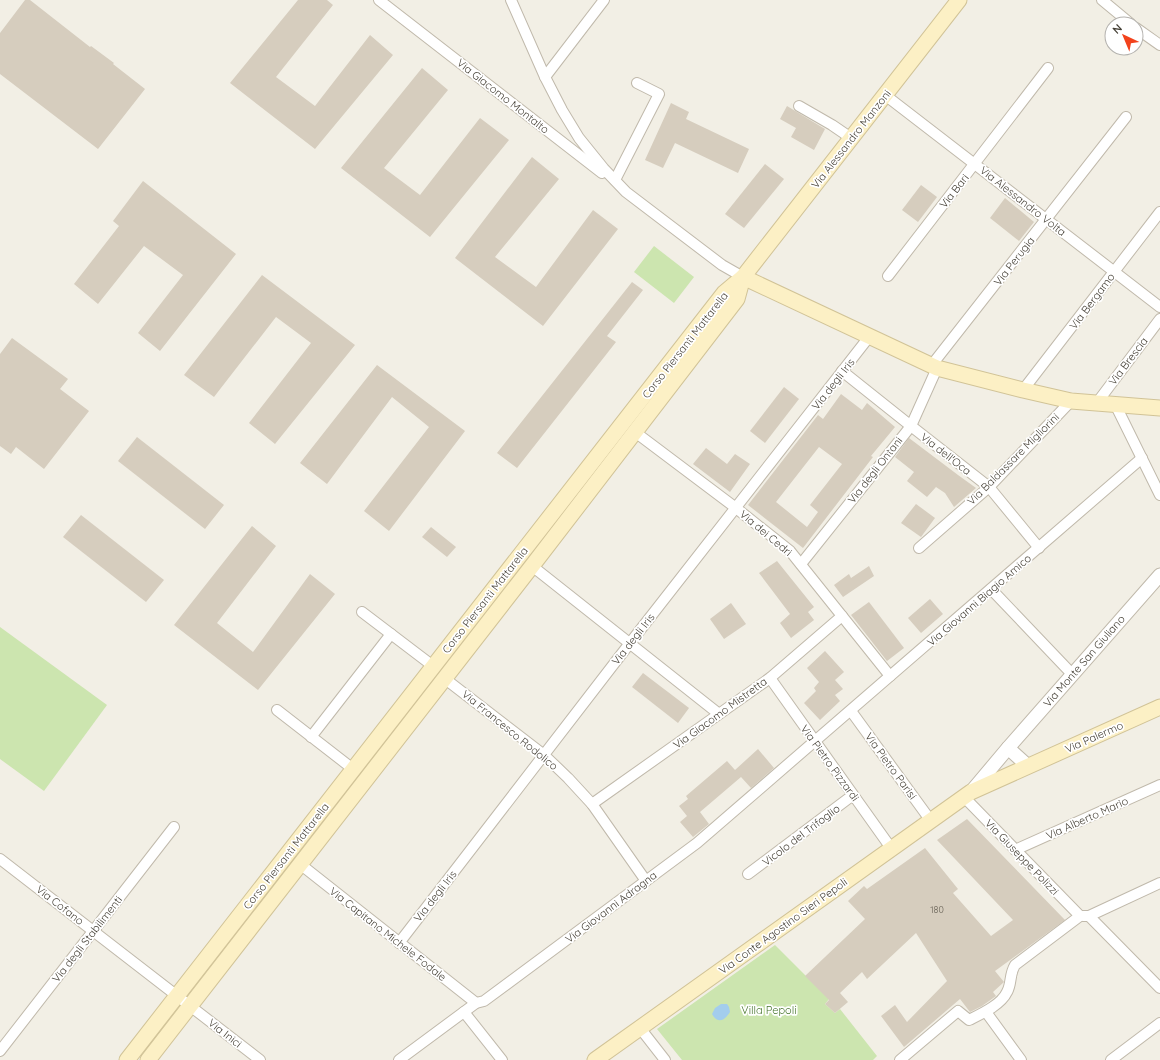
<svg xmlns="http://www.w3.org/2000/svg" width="1160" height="1060" font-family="Quicksand,sans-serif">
<rect width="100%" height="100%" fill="#f2efe5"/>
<!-- green -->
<g fill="#cce5af">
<polygon points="654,246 694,277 674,303 634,272"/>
<polygon points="0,627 107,705 44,791 0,759"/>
<polygon points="775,945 829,999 825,1004 835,1013 840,1009 877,1056 873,1060 682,1060 657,1029"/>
</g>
<!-- water -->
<path fill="#a3cded" d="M721,1004h6l2,3 1,5c-5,8 -12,13 -18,2l3,-6z"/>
<!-- building -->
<g fill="#d6cdbe" fill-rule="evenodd">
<polygon points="25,0 30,0 90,47 91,46 114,63 113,64 145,89 98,149 0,74 0,33"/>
<polygon points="298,0 327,0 333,5 276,77 315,106 370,35 393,55 315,149 230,83"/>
<polygon points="422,68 448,90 384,168 420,195 480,118 509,140 430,237 341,168"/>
<polygon points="671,103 689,112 686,119 749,149 738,173 675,143 663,168 645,160"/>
<polygon points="787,106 825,129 814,150 791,137 796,128 780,119"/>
<polygon points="532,157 559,179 495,257 536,287 593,210 618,229 543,326 455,258"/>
<polygon points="765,164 784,179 744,228 725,214"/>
<polygon points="143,181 236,254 160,351 138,333 183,275 144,246 98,304 74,284 119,226 113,221"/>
<polygon points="921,185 937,197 918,222 902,210"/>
<polygon points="1005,198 1034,222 1019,241 990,218"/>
<polygon points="262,275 355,345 275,444 249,423 311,343 276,317 214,397 184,375"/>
<polygon points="632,282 643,290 607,336 616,342 517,468 497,453"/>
<polygon points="12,338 68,379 60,389 89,411 44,469 16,447 11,454 0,446 0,354"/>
<polygon points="377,365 465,431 389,531 364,511 429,427 392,397 327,484 300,463"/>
<polygon points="784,387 799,399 765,443 750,431"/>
<path d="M841,394l21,16 5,-7 28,24 -24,29 2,1 -70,91 -55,-43 70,-90 5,4zM819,447l23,17 -32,41 8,7 -11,15 -31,-25z"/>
<polygon points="137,437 224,505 205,529 118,461"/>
<polygon points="909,438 958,475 976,488 954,507 945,493 936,487 927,497 907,481 914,472 895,457"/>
<polygon points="706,448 727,464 735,454 750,464 730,492 693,464"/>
<polygon points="916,504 935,518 921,537 901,523"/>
<polygon points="81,515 164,580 146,602 63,537"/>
<polygon points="252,526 276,546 217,623 253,652 310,574 335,594 258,690 174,625"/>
<polygon points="431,527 456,547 447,557 422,537"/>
<polygon points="777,561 814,607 808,612 814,620 791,638 780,623 790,614 759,573"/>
<polygon points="869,566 874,576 843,597 834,585 849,574 851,578"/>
<polygon points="930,599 943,614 921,633 908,618"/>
<polygon points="869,602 904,648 887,661 851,615"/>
<polygon points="731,603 746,624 724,639 710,619"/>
<polygon points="825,651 844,672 835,680 843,689 835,695 840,701 820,720 804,703 816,691 814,688 819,682 807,668"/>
<polygon points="643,673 689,708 678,723 632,687"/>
<polygon points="758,749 774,768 751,788 741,777 700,812 709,824 693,837 680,822 687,816 679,806 688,799 686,796 727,761 735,770"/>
<polygon points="967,819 1065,920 995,971 1004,982 993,992 996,996 982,1006 970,1012 960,999 904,1047 881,1016 895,1005 907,1022 947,981 916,933 867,979 862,972 840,993 848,1002 835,1013 825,1004 829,1000 805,976 865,919 848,901 864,886 867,889 925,848 958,889 953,893 991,936 1013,920 937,840"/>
</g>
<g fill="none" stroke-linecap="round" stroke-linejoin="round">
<!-- minor casing -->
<g stroke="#c0b9ab" stroke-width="12">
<g id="minor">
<polyline points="379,0 602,173"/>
<polyline points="511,0 545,77 562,110 579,138 604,169 626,192 722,265 743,277"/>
<polyline points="1102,0 1131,24"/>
<polyline points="1136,28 1160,45"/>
<polyline points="545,77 604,0"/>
<polyline points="885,95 1160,307"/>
<polyline points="799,106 832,125 851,138"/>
<polyline points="615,180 659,94 637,83"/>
<polyline points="888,276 1048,68"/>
<polyline points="931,366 1126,117"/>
<polyline points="842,371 911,426 989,487 1039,548"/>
<polyline points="1023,390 1160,212"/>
<polyline points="1096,404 1160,319"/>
<polyline points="1116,406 1160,495"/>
<polyline points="635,432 736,508 790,551 890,676"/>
<polyline points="919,548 989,487 1071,401"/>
<polyline points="801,564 911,426 937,368"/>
<polyline points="532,566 719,714"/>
<polyline points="991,589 1072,674"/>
<polyline points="362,612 433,666"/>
<polyline points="444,678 544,755 568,778 592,804 646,881"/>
<polyline points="770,678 891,848"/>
<polyline points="277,710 353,769"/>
<polyline points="851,711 931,821"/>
<polyline points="311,737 391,634"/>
<polyline points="964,797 1080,916"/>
<polyline points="592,804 770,678 842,616"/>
<polyline points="1015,850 1160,785"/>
<polyline points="0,859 260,1060"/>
<polyline points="300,864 476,1003"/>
<polyline points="748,874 853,795"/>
<polyline points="1083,916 1089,916 1160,883"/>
<polyline points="1089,916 1160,988"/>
<polyline points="399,943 630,643 869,337"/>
<polyline points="464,1012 502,1060"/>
<polyline points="986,1012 1021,1060"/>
<polyline points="640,1028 665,1060"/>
<polyline points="0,1051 174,827"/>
<polyline points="399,1060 476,1003 484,1001 697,843 1142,458"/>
<path d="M900,1060l58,-49 11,9c12,-6 32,-15 38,-28 5,-9 2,-17 8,-27l65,-49"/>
<polyline points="1111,1060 1160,1023"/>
</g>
</g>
<!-- tertiary casing -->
<g stroke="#c0b9ab" stroke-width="15">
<g id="tertiary">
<polyline points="1008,748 1028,766"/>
<polyline points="971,792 1008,748 1160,575"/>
</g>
</g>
<!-- secondary casing -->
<g stroke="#d1c397" stroke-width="17">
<g id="secondary">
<polyline points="743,277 937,368 1023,390 1071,401 1160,408"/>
<polyline points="127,1060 724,293 743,277 959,0"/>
<polyline points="148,1060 532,566 737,299 743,277"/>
<polyline points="595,1060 971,792 1160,707"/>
</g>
</g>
<!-- minor -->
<use href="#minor" stroke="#fff" stroke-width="10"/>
<!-- tertiary -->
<use href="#tertiary" stroke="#fff" stroke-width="13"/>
<!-- secondary -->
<use href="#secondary" stroke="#fcf0c5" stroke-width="15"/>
</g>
<g text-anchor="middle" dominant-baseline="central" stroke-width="3.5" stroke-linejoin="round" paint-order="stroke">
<!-- number labels -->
<g font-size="9" fill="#686257">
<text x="937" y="909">180</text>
</g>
<!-- street labels -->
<g font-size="11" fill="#443f35" stroke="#fff">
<text transform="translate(503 96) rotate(38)">Via Giacomo Montalto</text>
<text transform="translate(851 139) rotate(-52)">Via Alessandro Manzoni</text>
<text transform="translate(954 191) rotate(-52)">Via Bari</text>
<text transform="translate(1023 201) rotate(38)">Via Alessandro Volta</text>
<text transform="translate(1014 261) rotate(-52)">Via Perugia</text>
<text transform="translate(1092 301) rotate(-53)">Via Bergamo</text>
<text transform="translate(685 345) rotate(-52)">Corso Piersanti Mattarella</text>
<text transform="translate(1128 361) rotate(-53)">Via Brescia</text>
<text transform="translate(833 384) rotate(-52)">Via degli Iris</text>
<text transform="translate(946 454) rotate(38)">Via dell'Oca</text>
<text transform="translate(1013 459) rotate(-45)">Via Baldassare Migliorini</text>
<text transform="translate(875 470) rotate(-52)">Via degli Ontani</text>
<text transform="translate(766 533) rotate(40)">Via dei Cedri</text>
<text transform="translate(485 600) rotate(-52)">Corso Piersanti Mattarella</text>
<text transform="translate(979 600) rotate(-41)">Via Giovanni Biagio Amico</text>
<text transform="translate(633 639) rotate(-52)">Via degli Iris</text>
<text transform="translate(1084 661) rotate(-49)">Via Monte San Giuliano</text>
<text transform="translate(720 713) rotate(-36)">Via Giacomo Mistretta</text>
<text transform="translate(510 730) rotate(39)">Via Francesco Rodolico</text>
<text transform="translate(1094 737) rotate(-24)">Via Palermo</text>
<text transform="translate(830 763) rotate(54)">Via Pietro Pizzardi</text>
<text transform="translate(891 766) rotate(54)">Via Pietro Parisi</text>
<text transform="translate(1087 818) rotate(-24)">Via Alberto Mario</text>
<text transform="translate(801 835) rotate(-37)">Vicolo del Trifoglio</text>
<text transform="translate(286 856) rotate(-52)">Corso Piersanti Mattarella</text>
<text transform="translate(1022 857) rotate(46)">Via Giuseppe Polizzi</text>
<text transform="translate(435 896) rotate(-52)">Via degli Iris</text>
<text transform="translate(60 905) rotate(38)">Via Cofano</text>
<text transform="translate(611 907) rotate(-37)">Via Giovanni Adragna</text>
<text transform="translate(783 926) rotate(-36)">Via Conte Agostino Sieri Pepoli</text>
<text transform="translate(388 934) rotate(38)">Via Capitano Michele Fodale</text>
<text transform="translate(87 939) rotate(-52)">Via degli Stabilimenti</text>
<text transform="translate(225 1033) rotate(38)">Via Inici</text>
</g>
<!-- park labels -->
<g font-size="11" fill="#45742b" stroke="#fff">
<text x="769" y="1010">Villa Pepoli</text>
</g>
</g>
<!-- north arrow -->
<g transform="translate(1124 36) rotate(316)"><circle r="19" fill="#ffffff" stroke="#b4b2ae"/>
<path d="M0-3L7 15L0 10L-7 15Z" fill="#f2421c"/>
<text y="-6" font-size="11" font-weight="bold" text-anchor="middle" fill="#443f35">N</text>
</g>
</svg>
